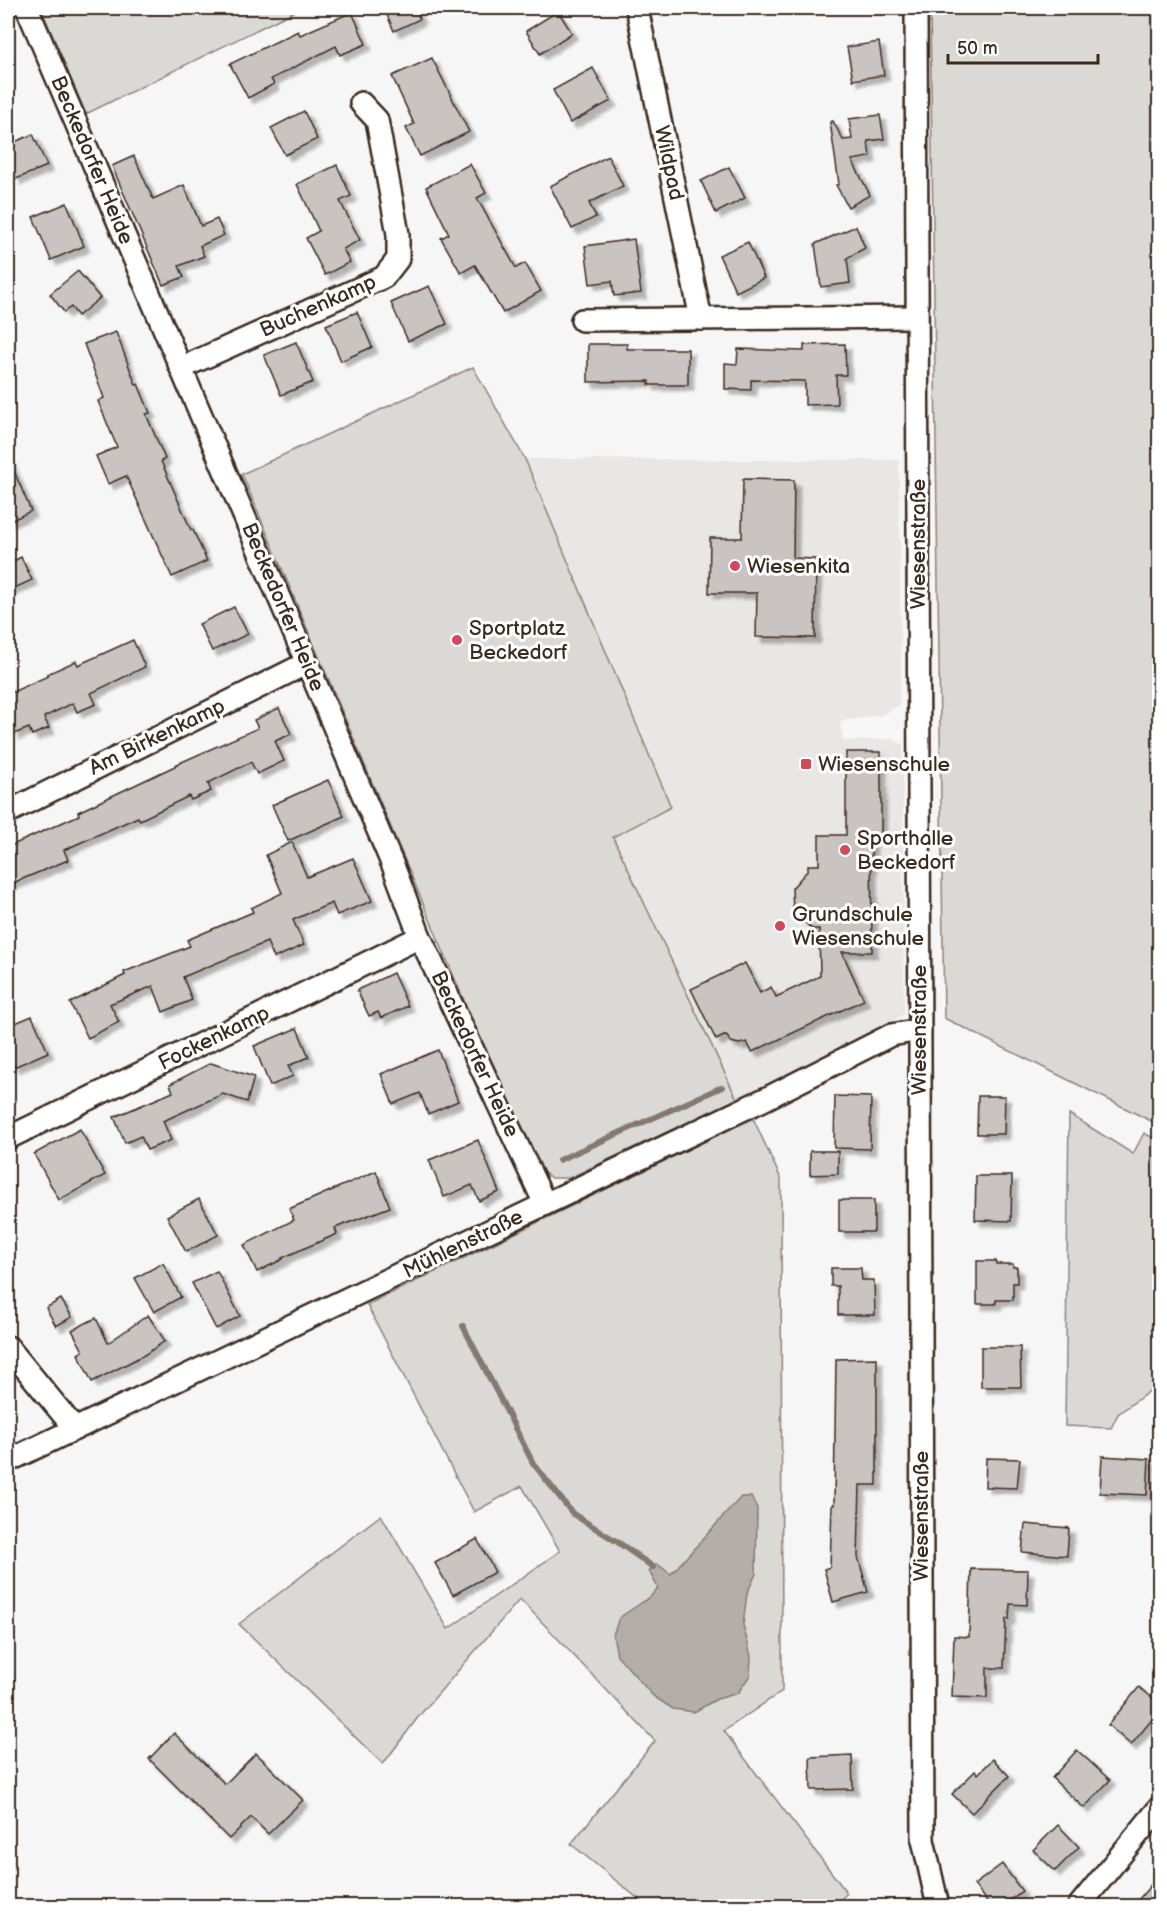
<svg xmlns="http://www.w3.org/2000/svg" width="1167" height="1914" font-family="'Balsamiq Sans',sans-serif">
<defs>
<filter id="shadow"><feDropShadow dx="5.5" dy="5.5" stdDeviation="1.5" flood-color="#0004"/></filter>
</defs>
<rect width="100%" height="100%" fill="#f7f6f6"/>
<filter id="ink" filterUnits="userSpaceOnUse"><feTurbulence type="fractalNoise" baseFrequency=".0167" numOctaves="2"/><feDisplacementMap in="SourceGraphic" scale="12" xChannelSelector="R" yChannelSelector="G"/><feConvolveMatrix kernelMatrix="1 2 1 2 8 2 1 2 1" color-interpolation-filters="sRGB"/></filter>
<g filter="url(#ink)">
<!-- built -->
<polygon fill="#e9e7e6" points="525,459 899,460 901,673 899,705 882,715 840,721 843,741 892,739 903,744 904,1015 737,1099 613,837 671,807"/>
<!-- green -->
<g fill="#dbd9d6" stroke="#8b827a" stroke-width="1.5">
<polygon points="41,8 301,8 86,114"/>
<polygon points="930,8 1159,8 1159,1125 944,1018"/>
<polygon points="473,367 525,459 671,807 613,837 737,1099 569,1178 551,1178 533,1164 242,474"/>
<polygon points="1069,1114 1133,1154 1144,1133 1159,1141 1159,1384 1118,1414 1111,1428 1065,1426"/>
<polygon points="753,1118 781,1179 782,1691 724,1731 847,1893 834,1906 647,1906 571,1844 655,1741 520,1599 419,1716 383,1764 239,1624 381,1515 448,1629 560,1551 522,1486 474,1512 367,1305"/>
</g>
<!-- water -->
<polygon fill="#b4aeaa" stroke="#847972" stroke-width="1.5" points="741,1497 751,1497 757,1508 756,1574 747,1593 743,1625 751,1656 750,1675 738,1693 717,1699 694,1712 673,1709 653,1696 617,1655 613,1635 619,1618 650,1597 658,1588 649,1571 657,1564 671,1574"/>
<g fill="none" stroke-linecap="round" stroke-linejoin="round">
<!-- stream -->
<g stroke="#847972" stroke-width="6">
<polyline points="559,1160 722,1087"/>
<polyline points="463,1326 533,1463 573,1514 619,1543 653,1567"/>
</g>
</g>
<!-- building -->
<g fill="#c9c3c1" stroke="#3b2a1e" stroke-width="1.5" filter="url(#shadow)">
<polygon points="384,8 415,8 420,19 394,31"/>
<polygon points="558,11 572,33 540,54 526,31"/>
<polygon points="352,12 366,44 340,55 336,46 271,79 274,84 248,98 230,64 298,31 300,35"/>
<polygon points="879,42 884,75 853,80 847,47"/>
<polygon points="432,58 469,132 420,156 406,128 414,124 392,76"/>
<polygon points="593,68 611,101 570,123 553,90"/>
<polygon points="304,111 317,139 285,155 271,128"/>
<polygon points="880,115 884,139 868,141 870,157 852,160 870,195 848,207 836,185 839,184 830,122 833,121 843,140 852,139 849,119"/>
<polygon points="33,134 47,166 16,179 8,160 8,145"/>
<polygon points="134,156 153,199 184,185 201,226 217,219 224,235 200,246 204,256 179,266 184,277 163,285 112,166"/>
<polygon points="608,156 623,186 589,203 596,217 572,229 550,186"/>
<polygon points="470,164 486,193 477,198 516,268 525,263 541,291 503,313 475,265 461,273 441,238 449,234 426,187"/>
<polygon points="337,165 351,196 340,201 360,240 343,249 350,262 325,275 306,238 319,231 297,184"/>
<polygon points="729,167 745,198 716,213 701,181"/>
<polygon points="67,203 84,246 51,260 33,217"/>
<polygon points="856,226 865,248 847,258 850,283 821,287 815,244"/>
<polygon points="634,239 641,293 614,296 612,281 590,284 585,246"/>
<polygon points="748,242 764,278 736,292 719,255"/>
<polygon points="78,271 100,298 78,316 71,307 64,312 50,294"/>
<polygon points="429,286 447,324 408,341 391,303"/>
<polygon points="357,312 372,347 341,361 326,325"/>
<polygon points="116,332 136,385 138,384 150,413 146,414 165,459 161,461 191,530 193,530 207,561 172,577 126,476 108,484 96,456 117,447 98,401 104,398 84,344"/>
<polygon points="296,342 313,382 281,395 264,355"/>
<polygon points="588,344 627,344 627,349 688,349 688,385 649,385 649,381 588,382"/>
<polygon points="845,344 846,375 836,375 837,404 805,405 805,381 751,380 751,390 725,389 725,363 737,364 738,349 804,351 804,345"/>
<polygon points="8,457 31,511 8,522"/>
<polygon points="743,479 794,480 793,558 816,559 815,638 756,637 757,593 709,593 710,538 742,538"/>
<polygon points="21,557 32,580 8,591 8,564"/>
<polygon points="234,607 248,634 212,651 199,624"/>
<polygon points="133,640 145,667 91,693 96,704 77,712 73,703 44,717 49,728 32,735 29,728 14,734 8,719 8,694 48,676 47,674 76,661 78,665"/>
<polygon points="279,708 291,734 275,741 284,761 257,774 251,762 208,783 211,791 191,800 189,796 140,820 138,817 64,850 68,860 8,885 8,847 79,815 78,812 175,766 175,765 258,728 254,720"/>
<polygon points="846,752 881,752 881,835 871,835 872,952 842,952 864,1000 752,1052 747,1042 739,1044 731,1042 726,1035 716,1040 691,989 745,963 760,993 771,987 776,997 820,976 819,929 812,929 793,911 792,888 808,870 808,865 819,865 819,835 846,835"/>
<polygon points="328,780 344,816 288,841 272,805"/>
<polygon points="292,842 307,877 353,858 372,901 337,915 332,903 293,920 304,945 274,958 267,942 183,977 192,1000 163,1012 153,986 110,1004 119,1022 88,1038 70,1003 125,975 124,972 190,946 187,940 253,912 251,908 282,893 266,855"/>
<polygon points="393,973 408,1006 381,1018 378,1012 369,1016 357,990"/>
<polygon points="32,1016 48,1052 14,1067 8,1053 8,1026"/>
<polygon points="297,1028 309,1057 288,1066 293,1076 270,1086 254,1046"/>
<polygon points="438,1050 458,1101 428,1114 420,1093 393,1104 381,1074"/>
<polygon points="211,1063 254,1077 247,1102 223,1094 163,1121 171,1140 147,1150 141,1136 125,1143 114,1117 173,1092 170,1084"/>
<polygon points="835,1096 871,1097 870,1149 834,1148"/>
<polygon points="978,1096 1005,1096 1004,1134 977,1134"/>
<polygon points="80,1129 105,1175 59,1200 34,1154"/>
<polygon points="478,1140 499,1192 479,1201 472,1185 444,1197 429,1160"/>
<polygon points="810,1151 838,1151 838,1174 810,1175"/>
<polygon points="376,1171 390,1207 335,1228 337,1234 282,1258 283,1259 257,1272 244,1245 294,1220 289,1209"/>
<polygon points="976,1176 1012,1176 1011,1221 975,1220"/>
<polygon points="199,1199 218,1235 186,1252 167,1216"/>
<rect x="839" y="1200" width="35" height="32"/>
<polygon points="977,1261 996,1261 996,1264 1013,1264 1013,1267 1017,1267 1017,1283 1013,1283 1013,1300 996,1300 996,1304 977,1304"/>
<polygon points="163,1263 181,1297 154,1312 135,1278"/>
<polygon points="831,1268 861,1268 862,1280 874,1280 875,1315 838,1315 838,1286 831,1286"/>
<polygon points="217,1271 240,1316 216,1329 192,1283"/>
<polygon points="61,1299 72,1317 56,1326 46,1308"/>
<polygon points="148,1315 165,1341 144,1355 92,1382 78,1354 83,1351 72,1330 96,1318 108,1343"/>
<polygon points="981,1347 1020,1347 1021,1387 981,1387"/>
<polygon points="877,1358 877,1485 860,1485 858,1557 868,1592 833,1602 824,1569 830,1567 832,1505 834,1505 836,1359"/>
<polygon points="1102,1456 1149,1459 1147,1495 1100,1493"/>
<polygon points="986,1458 1020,1459 1017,1488 985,1487"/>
<polygon points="1025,1524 1069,1528 1067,1556 1022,1552"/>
<polygon points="477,1539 495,1572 453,1595 435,1563"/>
<polygon points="971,1569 1028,1570 1027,1605 1010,1604 1009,1619 1006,1619 1004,1668 987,1668 987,1698 952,1697 954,1636 969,1637"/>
<polygon points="1139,1687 1160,1704 1160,1710 1131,1745 1108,1725"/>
<polygon points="174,1733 225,1784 256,1753 303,1800 268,1834 251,1817 229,1839 149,1759"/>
<polygon points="1077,1750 1110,1780 1084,1808 1052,1778"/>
<polygon points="852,1755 853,1789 811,1790 810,1757"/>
<polygon points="993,1759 1009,1776 972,1813 952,1794 975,1771 978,1774"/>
<polygon points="1058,1825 1079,1847 1055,1871 1033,1850"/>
<polygon points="1002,1864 1022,1891 1002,1906 990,1906 974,1885"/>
<polygon points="1160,1874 1160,1906 1133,1906"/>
</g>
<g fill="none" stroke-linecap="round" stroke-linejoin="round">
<!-- minor casing -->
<g stroke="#3b2a1e" stroke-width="26">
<g id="minor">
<polyline points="27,8 307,663 394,868 420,937 545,1204"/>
<polyline points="637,8 701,319"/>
<polyline points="916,8 923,1840 938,1906"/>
<polyline points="582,320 916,317"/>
<polyline points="181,368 384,277 398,259 398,234 377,120 361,103"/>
<polyline points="8,812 307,663"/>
<polyline points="8,1138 420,937"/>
<polyline points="8,1347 75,1429"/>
<polyline points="8,1461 767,1098 891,1035 920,1030"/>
<polyline points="1079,1906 1160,1807"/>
</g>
</g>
<!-- minor -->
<use href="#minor" stroke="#fff" stroke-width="21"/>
</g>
</g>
<!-- markers -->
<g fill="#d1495b" stroke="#fff" stroke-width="2">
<circle cx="735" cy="566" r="6"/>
<circle cx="457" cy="640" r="6"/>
<rect x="800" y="758" width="12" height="12" rx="3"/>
<circle cx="845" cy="850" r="6"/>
<circle cx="780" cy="926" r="6"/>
</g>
<g text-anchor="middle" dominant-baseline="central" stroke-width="6" stroke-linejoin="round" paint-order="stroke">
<!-- street labels -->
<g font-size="21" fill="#3b2a1e" stroke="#fff">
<text transform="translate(92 160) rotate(67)">Beckedorfer Heide</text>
<text transform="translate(669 163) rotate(78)">Wildpad</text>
<text transform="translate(318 306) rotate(-24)">Buchenkamp</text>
<text transform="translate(918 544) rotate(-90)">Wiesenstraße</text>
<text transform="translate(283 607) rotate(67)">Beckedorfer Heide</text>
<text transform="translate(157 737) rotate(-26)">Am Birkenkamp</text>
<text transform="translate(919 1030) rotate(-90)">Wiesenstraße</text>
<text transform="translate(214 1038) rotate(-26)">Fockenkamp</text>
<text transform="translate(475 1054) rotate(65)">Beckedorfer Heide</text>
<text transform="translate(463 1244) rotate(-26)">Mühlenstraße</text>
<text transform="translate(921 1516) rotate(-90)">Wiesenstraße</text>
</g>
<!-- poi labels -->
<g font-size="21" fill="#3b2a1e" stroke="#fff" text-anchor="start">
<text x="747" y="566">Wiesenkita</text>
<text x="469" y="628">Sportplatz<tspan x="469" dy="24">Beckedorf</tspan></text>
<text x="818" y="764">Wiesenschule</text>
<text x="857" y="838">Sporthalle<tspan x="857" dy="24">Beckedorf</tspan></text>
<text x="792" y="914">Grundschule<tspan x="792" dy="24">Wiesenschule</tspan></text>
</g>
</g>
<!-- margin -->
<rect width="1167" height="1914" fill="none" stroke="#fff" stroke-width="30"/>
<rect x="15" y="15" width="1137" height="1884" fill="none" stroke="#3b2a1e" stroke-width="2" filter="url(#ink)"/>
<!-- scale -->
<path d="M948 54v9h150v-9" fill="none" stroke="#3b2a1e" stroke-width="3"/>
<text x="957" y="54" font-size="18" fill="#3b2a1e" stroke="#ffffff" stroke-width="4.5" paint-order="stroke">50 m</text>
</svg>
